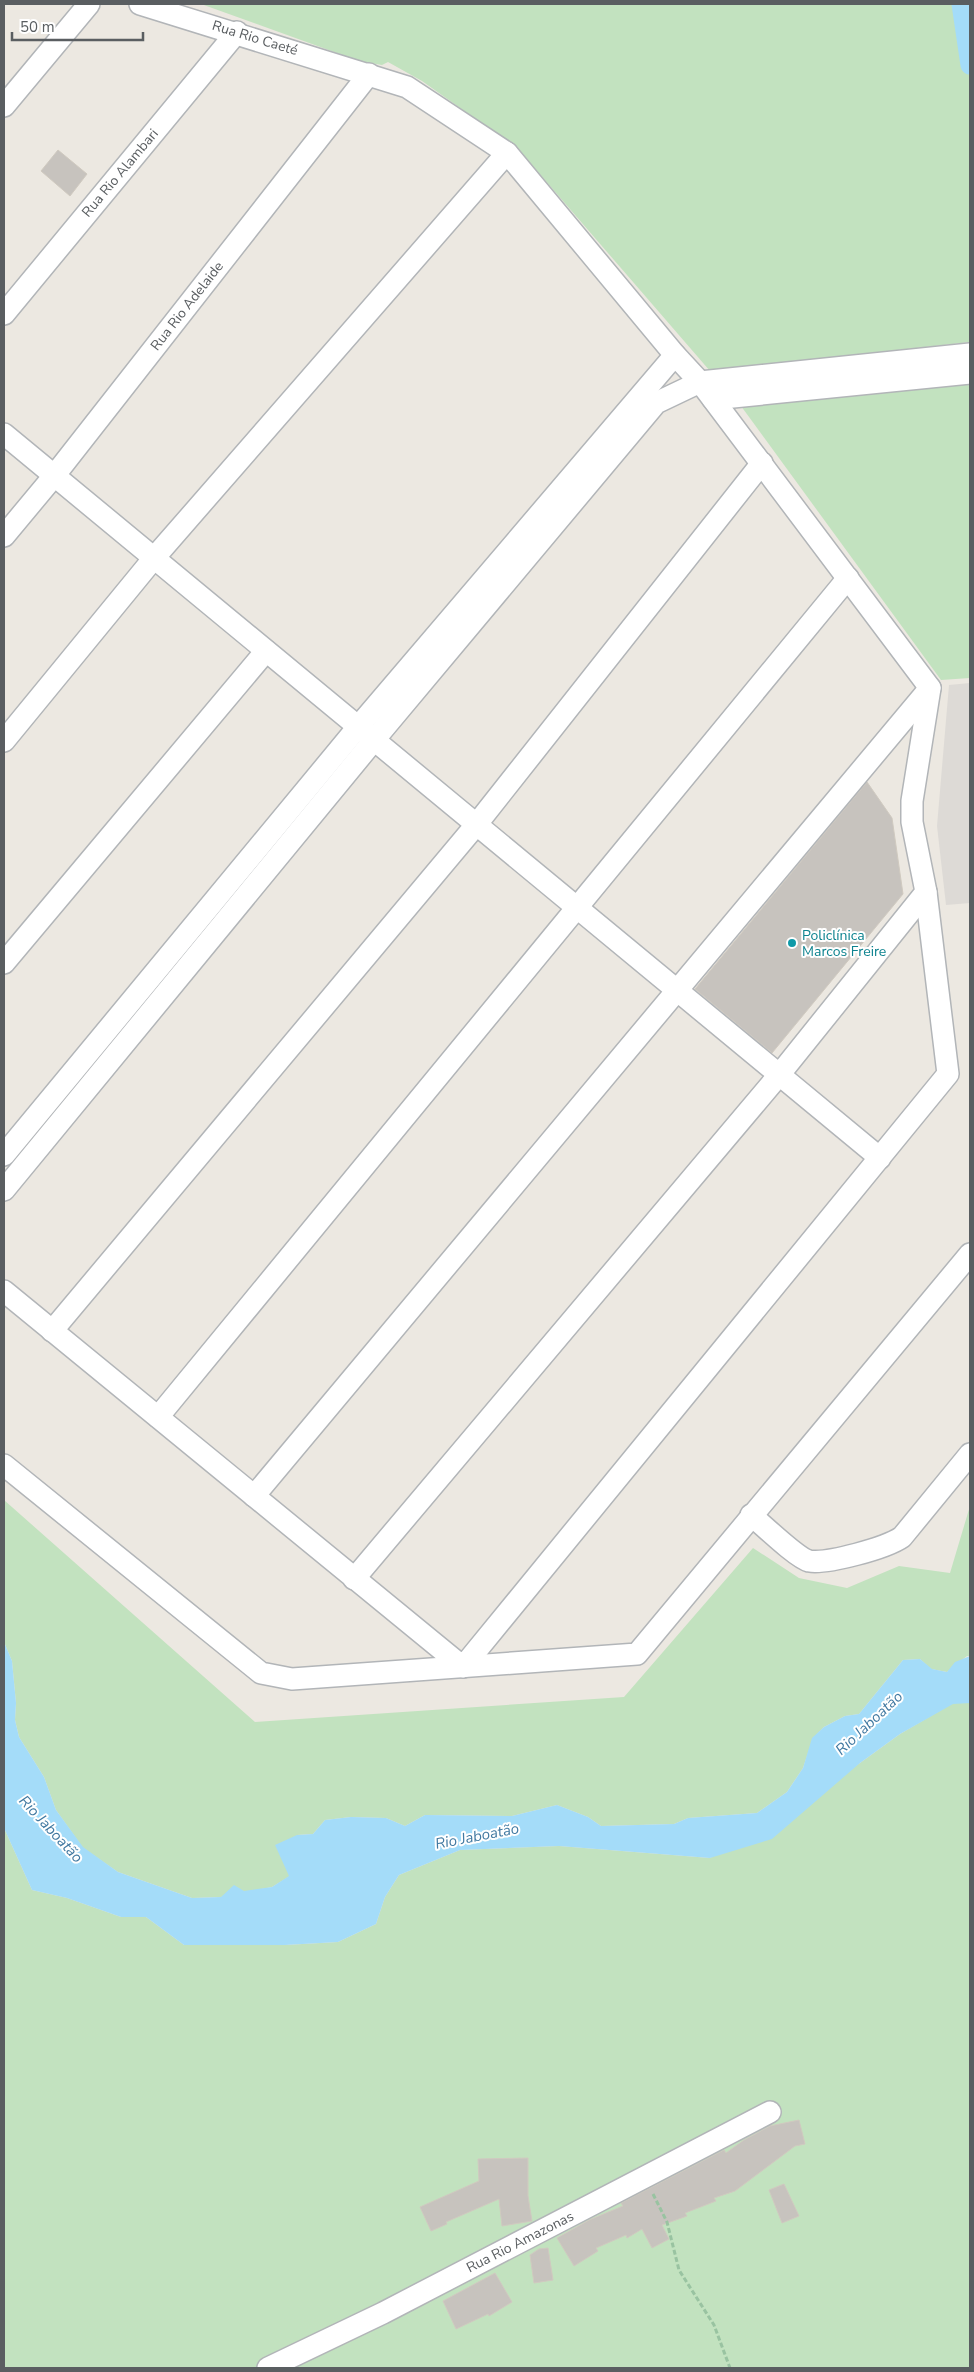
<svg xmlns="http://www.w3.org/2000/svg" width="974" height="2372" font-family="'Nunito Sans',sans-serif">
<rect width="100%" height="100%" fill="#ece8e1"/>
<!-- industrial -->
<polygon fill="#dddad6" points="970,683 970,903 946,905 937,826 949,685"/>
<!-- green -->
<g fill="#c2e2bf">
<polygon points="201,4 970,4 970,342 710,371 518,149 422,81 388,62 382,65 359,61"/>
<polygon points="970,382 970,678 941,680 741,406"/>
<polygon points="4,1500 255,1722 624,1697 753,1548 799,1578 847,1588 899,1566 950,1573 970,1506 970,1656 967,1656 947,1672 931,1669 920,1659 903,1660 859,1714 845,1716 824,1727 813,1738 803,1768 787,1792 757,1813 688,1818 674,1824 601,1826 588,1817 557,1805 512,1816 425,1815 405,1826 386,1818 351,1817 325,1820 313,1834 297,1835 290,1876 272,1887 221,1897 192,1898 118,1872 83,1848 56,1810 44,1777 19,1737 15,1720 16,1703 12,1661 4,1642"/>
<polygon points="953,1703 970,1703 970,2368 4,2368 4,1828 32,1890 67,1898 121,1917 146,1917 184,1945 285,1945 338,1942 376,1924 385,1897 399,1875 460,1850 559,1846 710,1858 860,1763 900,1734"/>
</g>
<!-- water -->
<polygon fill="#a4dcf9" points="4,1642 12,1661 16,1703 15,1720 19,1737 44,1777 56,1810 83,1847 118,1872 192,1898 221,1897 234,1885 244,1891 272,1887 289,1876 275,1845 297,1835 313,1834 325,1820 351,1817 386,1818 405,1826 425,1815 512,1816 557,1805 588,1817 601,1826 674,1824 688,1818 757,1813 787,1792 803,1768 812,1738 824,1727 845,1716 859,1714 903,1660 920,1659 932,1669 947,1672 955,1662 970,1656 970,1703 953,1704 900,1734 860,1763 772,1839 710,1858 559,1846 460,1850 399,1875 385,1897 376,1924 338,1942 285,1945 184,1945 146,1917 121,1917 67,1898 32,1890 4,1828"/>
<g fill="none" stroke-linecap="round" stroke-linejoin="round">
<!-- canal -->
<polyline stroke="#a4dcf9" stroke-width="19" points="961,4 970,65"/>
</g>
<!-- building -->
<g fill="#c7c3be" stroke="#d0cac0">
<polygon points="58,150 87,174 70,196 41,171"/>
<polygon points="867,782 892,818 903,894 772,1053 695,989"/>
<polygon points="799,2120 805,2144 795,2146 735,2191 714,2198 716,2201 685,2213 687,2216 662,2225 669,2239 652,2248 642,2229 627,2238 626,2235 596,2248 598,2251 574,2266 557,2238 589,2220 623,2206 621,2203 724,2150 726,2153 744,2140 770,2126"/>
<polygon points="528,2158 528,2196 532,2221 502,2226 499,2199 446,2222 447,2224 431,2231 420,2207 479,2181 478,2159"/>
<polygon points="784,2184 799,2216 782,2223 769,2190"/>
<polygon points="548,2248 553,2280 534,2283 530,2255 539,2249"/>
<polygon points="495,2273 512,2302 489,2316 488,2314 456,2329 443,2301"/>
</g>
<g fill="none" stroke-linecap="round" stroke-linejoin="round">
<!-- minor casing -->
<g stroke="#b2b5b8" stroke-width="24">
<g id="minor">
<polyline points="140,4 407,87 507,153 675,355 700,382 930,688 912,801 912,822 926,892 779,1075 354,1579"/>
<polyline points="4,106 89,4"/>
<polyline points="4,314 237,32"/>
<polyline points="713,399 970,373"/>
<polyline points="4,434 880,1158"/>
<polyline points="4,536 54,476 369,74"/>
<polyline points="4,741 154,558 507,153"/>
<polyline points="4,963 266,651"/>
<polyline points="4,1155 358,727 675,355"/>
<polyline points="4,1190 374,740 656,403 700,382 970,354"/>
<polyline points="4,1291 463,1667 948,1074 926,892"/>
<polyline points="52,1331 476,825 762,463"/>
<polyline points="158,1417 848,578"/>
<polyline points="4,1465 261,1673 292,1679 637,1654 970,1254"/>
<polyline points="254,1496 930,688"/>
<path d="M751,1515c12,10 46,43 58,46 19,3 77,-13 93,-24l68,-83"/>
<polyline points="268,2368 383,2313 770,2112"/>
</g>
</g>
<!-- path -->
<polyline stroke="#99c3a1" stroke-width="3" stroke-dasharray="5 2.5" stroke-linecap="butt" points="653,2194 667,2222 679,2270 714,2325 730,2368"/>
<!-- minor -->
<use href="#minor" stroke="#fff" stroke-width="21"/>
</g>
<!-- markers -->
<circle fill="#0f9aa8" stroke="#fff" stroke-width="2" cx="792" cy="943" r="5"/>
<g text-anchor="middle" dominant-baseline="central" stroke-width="4" stroke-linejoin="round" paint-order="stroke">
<!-- street labels -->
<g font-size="14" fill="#5a5e61" stroke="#fff">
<text transform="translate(255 38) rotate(17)">Rua Rio Caeté</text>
<text transform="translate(120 173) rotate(-50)">Rua Rio Alambari</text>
<text transform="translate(187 306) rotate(-52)">Rua Rio Adelaide</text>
<text transform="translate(520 2242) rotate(-27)">Rua Rio Amazonas</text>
</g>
<!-- culture labels -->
<g font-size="14" fill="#0d838f" stroke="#fff" text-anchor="start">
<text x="802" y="935">Policlínica<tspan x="802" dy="16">Marcos Freire</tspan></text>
</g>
<!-- water labels -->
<g font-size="15" font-style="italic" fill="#4179a1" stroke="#fff">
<text transform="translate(869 1723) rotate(-43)">Rio Jaboatão</text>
<text transform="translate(51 1829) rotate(47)">Rio Jaboatão</text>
<text transform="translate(477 1836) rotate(-11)">Rio Jaboatão</text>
</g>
</g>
<!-- border -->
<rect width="974" height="2372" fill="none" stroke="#5a5e61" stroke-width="10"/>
<!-- scale -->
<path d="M12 32v8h131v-8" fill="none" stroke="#5a5e61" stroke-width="2.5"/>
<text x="20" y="32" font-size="15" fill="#5a5e61" stroke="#ffffff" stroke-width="4" paint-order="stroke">50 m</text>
</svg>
